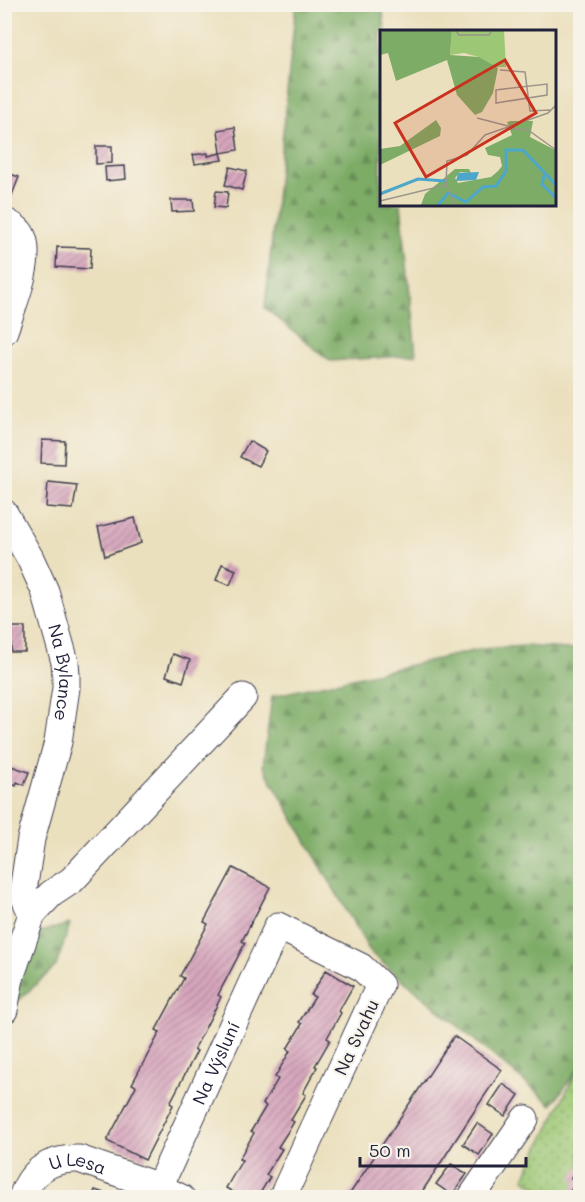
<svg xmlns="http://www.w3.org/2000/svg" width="585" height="1202" font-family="Mali,sans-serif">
<defs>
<pattern id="grass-dots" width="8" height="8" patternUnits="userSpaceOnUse" patternTransform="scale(1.5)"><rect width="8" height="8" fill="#9cc774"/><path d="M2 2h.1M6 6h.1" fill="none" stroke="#7fa160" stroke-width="1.8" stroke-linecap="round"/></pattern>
<pattern id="forest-firs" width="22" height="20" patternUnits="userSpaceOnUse" patternTransform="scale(1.5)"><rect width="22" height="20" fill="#7dac66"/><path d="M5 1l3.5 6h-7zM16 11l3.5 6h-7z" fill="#668c55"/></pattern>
<pattern id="building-hatch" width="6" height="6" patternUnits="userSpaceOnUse" patternTransform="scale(1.5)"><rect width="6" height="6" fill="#d7a6bd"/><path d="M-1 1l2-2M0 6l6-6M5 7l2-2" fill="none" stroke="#ae879b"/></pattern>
</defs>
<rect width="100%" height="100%" fill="#f7f3e8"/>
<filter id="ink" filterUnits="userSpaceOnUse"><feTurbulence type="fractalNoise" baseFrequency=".0167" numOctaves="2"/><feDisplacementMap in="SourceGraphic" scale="12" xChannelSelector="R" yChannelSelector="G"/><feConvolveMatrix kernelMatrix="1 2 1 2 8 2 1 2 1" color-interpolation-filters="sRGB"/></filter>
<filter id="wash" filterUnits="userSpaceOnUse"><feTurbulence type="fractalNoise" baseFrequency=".008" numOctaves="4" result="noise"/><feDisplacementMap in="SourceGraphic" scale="24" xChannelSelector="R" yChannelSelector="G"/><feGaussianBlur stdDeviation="1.35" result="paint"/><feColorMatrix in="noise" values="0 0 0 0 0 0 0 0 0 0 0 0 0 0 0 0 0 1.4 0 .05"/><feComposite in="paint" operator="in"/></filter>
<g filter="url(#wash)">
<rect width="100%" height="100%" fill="#ebe0be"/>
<!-- grass -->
<polygon fill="url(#grass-dots)" stroke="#5f7458" stroke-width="1.5" points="580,1068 580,1197 548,1197 524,1178 577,1070"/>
<!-- forest -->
<g fill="url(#forest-firs)" stroke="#506750" stroke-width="1.5">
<polygon points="296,4 382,5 385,31 381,32 381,204 401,204 416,355 330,361 265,308"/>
<polygon points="525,646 580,650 580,1068 577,1070 552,1105 371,953 263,766 272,696 482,649"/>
<polygon points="70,924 56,966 5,1013 5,941"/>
</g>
<g id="blocks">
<!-- building -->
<g fill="url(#building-hatch)">
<polygon points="235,127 238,150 221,153 218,130"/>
<polygon points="96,146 112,146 112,163 96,164"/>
<polygon points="208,153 208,156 221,153 223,160 195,164 193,155"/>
<polygon points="125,166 126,179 106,181 105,167"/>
<polygon points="230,167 247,171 242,190 225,185"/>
<polygon points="4,172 19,177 9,203 4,202"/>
<polygon points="216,191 228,192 226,208 214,207"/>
<polygon points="171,200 193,200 194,211 172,212"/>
<polygon points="57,247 91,248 90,269 56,267"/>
<polygon points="42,440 65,441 64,464 41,463"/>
<polygon points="249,441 266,451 258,466 240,457"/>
<polygon points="48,482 77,485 73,509 46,507"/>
<polygon points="135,518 141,543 105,556 98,527"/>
<polygon points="222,564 236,570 230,585 216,580"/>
<polygon points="7,627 25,627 25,652 11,652 11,639 7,639"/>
<polygon points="173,654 190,660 183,682 166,676"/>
<polygon points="11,766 29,772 24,785 17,782 16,786 5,781"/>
<polygon points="233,868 270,887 242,941 245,943 218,995 221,997 194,1050 197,1051 170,1103 173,1105 145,1160 107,1141 136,1086 132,1084 160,1032 156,1030 184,978 180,976 208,924 204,922"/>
<polygon points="326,970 353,986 339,1011 341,1013 327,1038 330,1040 315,1066 317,1067 303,1093 306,1095 291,1120 294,1122 278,1147 282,1149 266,1175 270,1177 257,1198 243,1198 226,1188 242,1160 239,1159 254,1133 251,1131 266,1106 263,1104 278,1079 275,1077 290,1051 287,1049 302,1024 299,1022 315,997 311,995"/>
<polygon points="454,1036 502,1070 475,1110 418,1198 347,1198"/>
<polygon points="503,1084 519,1095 505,1116 489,1105"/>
<polygon points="477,1123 493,1134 479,1155 463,1144"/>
<polygon points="451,1164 467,1174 452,1195 436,1184"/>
<polygon points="580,1165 580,1198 575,1198 569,1193 576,1182 571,1178"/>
<polygon points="95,1190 116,1197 115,1198 92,1198"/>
</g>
</g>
</g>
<g filter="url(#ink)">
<use href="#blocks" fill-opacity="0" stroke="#403e4f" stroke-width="1.5"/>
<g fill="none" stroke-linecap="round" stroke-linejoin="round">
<!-- minor casing -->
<g stroke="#403e4f" stroke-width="29">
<g id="minor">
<path d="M4,221c7,4 15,8 18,15 11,23 -10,71 -18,95"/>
<path id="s1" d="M4,513l26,45 15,33 20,71 1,13v13l-8,54 -27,97 -8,52"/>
<polyline points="32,914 51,894 72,880 243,697"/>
<polyline points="4,1010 10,978 32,914 25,898"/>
<path id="s2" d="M22,1198c9,-28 29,-40 57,-39l80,28 22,11"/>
<path id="s3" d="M156,1198l3,-11 119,-261 83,41 19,18 -98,213"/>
<polyline points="471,1198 525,1119"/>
</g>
</g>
<!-- minor -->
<use href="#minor" stroke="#fff" stroke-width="27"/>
</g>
</g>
<g text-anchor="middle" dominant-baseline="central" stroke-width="4.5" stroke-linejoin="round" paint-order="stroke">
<!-- street labels -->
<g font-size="18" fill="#22223b" stroke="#f7f3e8">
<text stroke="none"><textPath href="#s1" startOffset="172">Na Bylance</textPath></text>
<text transform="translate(356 1037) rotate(-65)">Na Svahu</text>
<text stroke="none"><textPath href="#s3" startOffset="148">Na Výsluní</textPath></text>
<text stroke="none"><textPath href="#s2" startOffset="74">U Lesa</textPath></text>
</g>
</g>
<!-- overview -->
<g transform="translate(380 30)">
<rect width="176" height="176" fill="#ebe0be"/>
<path d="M72,0h52l2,37h-13l-14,-10 -15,-4 -14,2z" fill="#9cc774"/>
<path d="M0,0h72l-2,25 29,2 19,11 -5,25 -11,19 -7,3 -18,-20 -10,-35 -51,21 -8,-28 -8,2zM56,90l5,8 -1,8 -60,29v-16l20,-3zM131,91h22l-3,16 25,13v55h-134l4,-11 30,-25h14l2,4 -11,-1 -5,6 3,5 33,-6 7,-6 4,-5 -2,-9 -12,-2 -3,-7 27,-13 -5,-13z" fill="#7dac66"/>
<path d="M99,142l-3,8 -20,1 2,-8z" fill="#4da7cb"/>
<path fill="none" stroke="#4da7cb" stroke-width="3" d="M165,143l-3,11 14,14M0,164l38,-15 27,2M58,175l10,-12 18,9 17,-15 13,-1 10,-15v-21h17l33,35"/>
<path fill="none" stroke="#9b948a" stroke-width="1.5" d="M75,0l4,5h30l2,-3M120,40l25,2 5,39 20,-1M167,54v11l-51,8v-13zM97,88l31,8M126,98l22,2 28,20M66,155l10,20M0,171l66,-16 1,-24 20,-6 18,-20 63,-22 8,-8"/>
<path fill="#c8321e" fill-opacity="0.15" stroke="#c8321e" stroke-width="3" d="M125,30l31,53 -110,64 -31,-54z"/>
<rect width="176" height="176" fill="none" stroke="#22223b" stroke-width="3"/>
</g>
<!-- margin -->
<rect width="585" height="1202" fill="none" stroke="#f7f3e8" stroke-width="24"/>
<!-- scale -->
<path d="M360 1157v9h166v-9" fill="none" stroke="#22223b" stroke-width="3"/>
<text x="369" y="1157" font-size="18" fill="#22223b" stroke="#f7f3e8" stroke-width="4.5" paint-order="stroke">50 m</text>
</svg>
